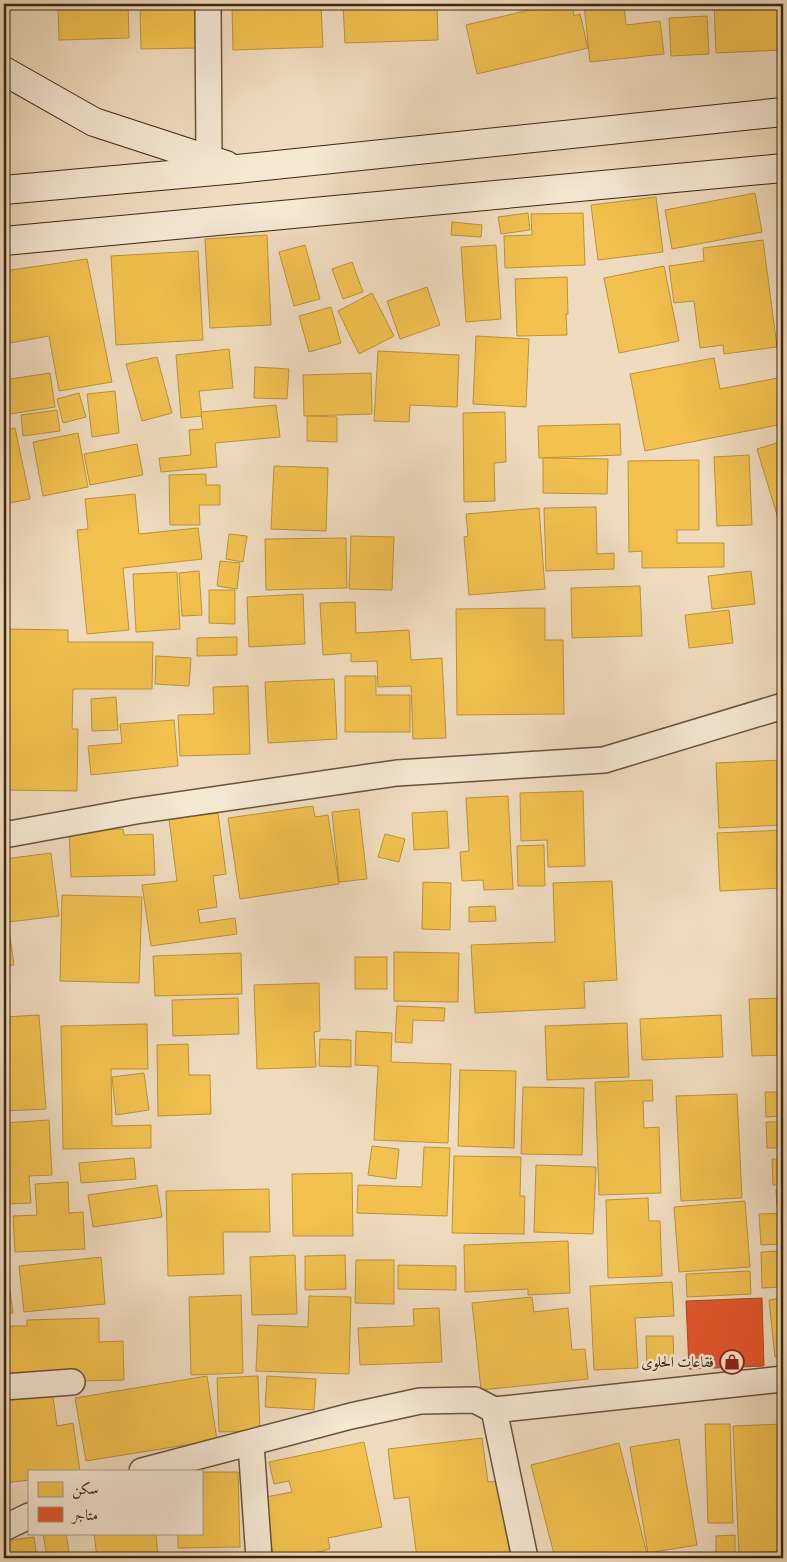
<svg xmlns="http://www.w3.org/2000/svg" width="787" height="1562" font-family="'IM FELL Great Primer',Amiri,serif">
<rect width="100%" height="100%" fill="#efdcbf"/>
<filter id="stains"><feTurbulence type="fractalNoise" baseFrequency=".004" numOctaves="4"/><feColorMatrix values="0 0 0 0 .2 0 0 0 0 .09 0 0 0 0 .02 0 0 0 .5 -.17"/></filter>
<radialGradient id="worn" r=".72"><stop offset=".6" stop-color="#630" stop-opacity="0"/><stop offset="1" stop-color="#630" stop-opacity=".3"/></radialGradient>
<!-- homes -->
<g fill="#f2c14e" stroke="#bb933a">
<polygon points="58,4 128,4 129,38 59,40"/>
<polygon points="140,4 195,4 196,48 141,49"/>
<polygon points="321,4 323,47 233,50 232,6"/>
<polygon points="343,4 437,4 438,40 345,43"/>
<polygon points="555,4 572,4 574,16 580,14 588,48 477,74 466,25"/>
<polygon points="584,4 624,4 626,25 660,21 664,54 590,62"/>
<polygon points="651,4 677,4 677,7 651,9"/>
<polygon points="714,4 783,4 783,50 716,53"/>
<polygon points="707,16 709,54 671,56 669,18"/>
<polygon points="755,193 762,232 672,249 665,210"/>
<polygon points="656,197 663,252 598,260 591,205"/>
<polygon points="528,213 530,230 501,234 498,217"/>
<polygon points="583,213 585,265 505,268 504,236 532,235 531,214"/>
<polygon points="452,222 482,225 481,237 451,235"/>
<polygon points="267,235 271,325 210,328 205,239"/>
<polygon points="763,240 777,347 724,354 723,345 700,348 694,301 674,303 669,266 704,261 703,248"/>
<polygon points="305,245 320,299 294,306 279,252"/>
<polygon points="496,245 501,319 466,322 461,247"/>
<polygon points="198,251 203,340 116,345 111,256"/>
<polygon points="87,259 112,382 59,391 49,336 10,343 4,312 4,271"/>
<polygon points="352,262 363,292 343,299 332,269"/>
<polygon points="664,266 679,341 619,353 604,278"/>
<polygon points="567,277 568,314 566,314 567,335 517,336 515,279"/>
<polygon points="427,287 440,325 400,339 387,301"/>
<polygon points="372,293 394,336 359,354 338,311"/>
<polygon points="331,307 341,343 309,352 299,316"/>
<polygon points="476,336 529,339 526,407 473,404"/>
<polygon points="229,349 233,388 199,391 202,416 181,418 176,355"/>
<polygon points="378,351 459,355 457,407 410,405 409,422 374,421"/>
<polygon points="157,357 172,413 142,421 126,364"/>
<polygon points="714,358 720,389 783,377 783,424 645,451 630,374"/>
<polygon points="255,367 289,369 287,399 254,398"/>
<polygon points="50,373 55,407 4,415 4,380"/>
<polygon points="371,373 372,414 304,416 303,375"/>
<polygon points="115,391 119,433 92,437 87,394"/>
<polygon points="79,393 86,417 63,423 57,399"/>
<polygon points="276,405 280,437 215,443 217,467 161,472 159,458 191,455 189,430 203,429 201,412"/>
<polygon points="57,410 60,431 23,436 21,415"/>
<polygon points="505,412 506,462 494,463 495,501 464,502 463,413"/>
<polygon points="307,416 337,417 337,442 307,441"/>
<polygon points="620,424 621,455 539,458 538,426"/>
<polygon points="15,428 30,499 5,504 4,430"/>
<polygon points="78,433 88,487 43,496 33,442"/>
<polygon points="783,441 783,535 757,449"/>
<polygon points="137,444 143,475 90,485 84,454"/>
<polygon points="749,455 752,525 717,526 714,457"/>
<polygon points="543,458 608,459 607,494 543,493"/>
<polygon points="699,460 699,530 677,530 677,543 724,543 724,567 642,568 642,551 629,552 628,461"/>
<polygon points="274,466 328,468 326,531 271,529"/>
<polygon points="206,474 206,485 220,485 220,505 199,505 200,525 170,525 169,475"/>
<polygon points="135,494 139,534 198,528 202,559 123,568 129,630 87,634 77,530 88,529 85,499"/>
<polygon points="596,507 597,554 614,553 614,569 546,571 544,508"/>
<polygon points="539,508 545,589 469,595 464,537 468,536 466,514"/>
<polygon points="229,534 247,536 243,562 226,559"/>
<polygon points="351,536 394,537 392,590 349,589"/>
<polygon points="346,538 347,588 266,590 265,539"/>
<polygon points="220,561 240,563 237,589 217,586"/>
<polygon points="199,571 202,615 182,616 179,573"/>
<polygon points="751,571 755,604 712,609 708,576"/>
<polygon points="177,572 180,629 136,632 133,574"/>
<polygon points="640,586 642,636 572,638 571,588"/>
<polygon points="209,590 235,590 235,624 209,623"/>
<polygon points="303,594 305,644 249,647 247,597"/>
<polygon points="355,602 356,633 409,630 411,660 442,658 446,738 413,739 411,686 378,687 377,661 351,662 351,653 323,655 320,603"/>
<polygon points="545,608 545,640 563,640 564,714 457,715 456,609"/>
<polygon points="729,610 733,643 689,648 685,615"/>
<polygon points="4,629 68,630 68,642 153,642 152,689 73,689 72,729 78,729 77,791 4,790"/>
<polygon points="237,637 237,655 197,656 197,638"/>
<polygon points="156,656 191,658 189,686 155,684"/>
<polygon points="345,676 376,676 376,695 410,695 410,732 345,732"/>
<polygon points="334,679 337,739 268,743 265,682"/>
<polygon points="248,686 250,754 180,756 178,715 214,714 213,687"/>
<polygon points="116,697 118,730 92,731 91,699"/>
<polygon points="174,720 178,766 91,775 88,746 122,743 120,724"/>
<polygon points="783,760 783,825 719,828 716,763"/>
<polygon points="583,791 585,866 548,867 547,840 521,841 520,793"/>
<polygon points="508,796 513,889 484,890 483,880 462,881 460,852 469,851 466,798"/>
<polygon points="313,806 315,817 328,815 339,884 240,899 228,818"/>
<polygon points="359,809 367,879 339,882 332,812"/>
<polygon points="447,811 449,848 414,850 412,813"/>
<polygon points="218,813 226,874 213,876 217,907 198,910 200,923 235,918 237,934 151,946 142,885 177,881 169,819"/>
<polygon points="123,829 124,835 153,834 155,875 71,877 69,831"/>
<polygon points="783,830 783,888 720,891 717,833"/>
<polygon points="385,834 405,839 399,862 378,857"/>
<polygon points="544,845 545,886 518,886 517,846"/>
<polygon points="51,853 59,916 8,922 14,965 4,966 4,859"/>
<polygon points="612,881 617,980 584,982 585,1008 475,1013 471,945 555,942 553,883"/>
<polygon points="423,882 451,883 450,930 422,929"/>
<polygon points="62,895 142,897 139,983 60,981"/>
<polygon points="495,906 496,921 469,922 469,907"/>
<polygon points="394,952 459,953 458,1002 394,1001"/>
<polygon points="241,953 242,994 155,996 153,956"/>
<rect x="355" y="957" width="32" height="32"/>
<polygon points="4,970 6,970 8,1004 4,1004"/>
<polygon points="319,983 320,1031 314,1032 316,1067 257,1069 254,985"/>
<polygon points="238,998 239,1034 173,1036 172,1000"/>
<polygon points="783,998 783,1055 752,1056 749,999"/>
<polygon points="397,1006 445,1008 444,1021 413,1020 412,1043 395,1042"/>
<polygon points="39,1015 46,1109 4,1111 4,1017"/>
<polygon points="721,1015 723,1057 642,1060 640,1019"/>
<polygon points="627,1023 629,1077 547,1080 545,1026"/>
<polygon points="147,1024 148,1069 111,1069 112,1126 151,1125 151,1148 63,1149 61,1026"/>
<polygon points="356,1031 392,1033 391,1062 451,1064 448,1143 374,1140 378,1066 355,1065"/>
<polygon points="320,1039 351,1040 351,1067 319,1066"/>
<polygon points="188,1044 189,1075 210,1075 211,1114 158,1116 157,1045"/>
<polygon points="460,1070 516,1071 514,1148 458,1146"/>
<polygon points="144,1073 149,1110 116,1115 112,1077"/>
<polygon points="652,1080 653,1101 643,1101 644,1128 659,1127 661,1193 599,1195 595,1082"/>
<polygon points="523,1087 584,1088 582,1155 521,1154"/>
<polygon points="765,1092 783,1092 783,1116 766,1117"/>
<polygon points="737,1094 742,1198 681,1201 676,1096"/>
<polygon points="49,1120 52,1175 29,1176 31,1203 4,1204 4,1123"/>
<polygon points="766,1122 783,1122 783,1148 767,1148"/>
<polygon points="372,1146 399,1149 396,1179 368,1175"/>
<polygon points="424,1147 450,1148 447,1216 357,1213 358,1185 422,1187"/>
<polygon points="454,1156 521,1157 520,1196 525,1196 524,1234 452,1233"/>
<polygon points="134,1158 136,1179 81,1183 79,1163"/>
<polygon points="772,1159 783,1159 783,1185 773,1185"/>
<polygon points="536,1165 596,1167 593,1234 534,1232"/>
<polygon points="352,1173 353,1236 293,1236 292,1174"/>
<polygon points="68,1182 69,1213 83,1212 85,1249 15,1252 13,1216 37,1215 35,1184"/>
<polygon points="157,1185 162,1217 93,1227 88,1195"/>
<polygon points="269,1189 270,1232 223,1232 224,1274 168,1276 166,1191"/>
<polygon points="776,1189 783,1189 783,1207 777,1207"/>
<polygon points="648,1198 649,1221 660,1221 662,1276 608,1278 606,1200"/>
<polygon points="745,1201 750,1267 679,1272 674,1207"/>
<polygon points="783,1213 783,1244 761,1245 759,1214"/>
<polygon points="568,1241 570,1293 528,1295 528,1289 465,1292 464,1245"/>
<polygon points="4,1247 13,1313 4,1314"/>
<polygon points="783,1251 783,1287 762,1288 761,1252"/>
<polygon points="295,1255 297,1314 252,1315 250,1257"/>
<polygon points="345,1255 346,1289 305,1290 305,1256"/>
<polygon points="101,1257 105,1304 24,1312 19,1266"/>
<polygon points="356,1260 394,1260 394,1304 355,1303"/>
<polygon points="398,1265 456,1266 456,1290 398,1289"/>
<polygon points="750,1271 751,1294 687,1297 686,1274"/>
<polygon points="672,1282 674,1316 635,1318 638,1368 594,1370 590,1286"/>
<polygon points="241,1295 243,1373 191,1375 189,1297"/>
<polygon points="309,1296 351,1297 349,1374 256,1371 258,1325 308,1327"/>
<polygon points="532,1297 534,1312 568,1308 572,1350 585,1349 588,1379 481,1390 472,1303"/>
<polygon points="783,1298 783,1356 775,1357 769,1300"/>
<polygon points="439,1308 442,1362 360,1365 358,1328 414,1326 413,1309"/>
<polygon points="99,1318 99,1342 123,1341 124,1380 39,1382 4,1380 4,1326 27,1326 27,1320"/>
<polygon points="646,1336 673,1336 674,1366 647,1367"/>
<polygon points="207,1376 217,1440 86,1461 75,1398"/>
<polygon points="258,1376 260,1431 219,1432 217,1378"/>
<polygon points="267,1376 316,1379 314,1410 265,1407"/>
<polygon points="52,1390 57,1426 73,1423 80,1471 29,1471 29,1480 4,1483 4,1397"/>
<polygon points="705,1424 730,1424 733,1523 708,1523"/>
<polygon points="783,1424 783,1551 739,1553 733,1426"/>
<polygon points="482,1438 488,1482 501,1481 510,1558 417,1558 409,1497 394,1499 388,1449"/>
<polygon points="679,1439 697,1545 648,1553 630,1447"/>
<polygon points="364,1442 382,1527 328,1538 330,1549 294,1558 274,1558 261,1498 292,1492 289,1481 274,1484 269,1462"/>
<polygon points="619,1443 648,1558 555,1558 531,1465"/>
<polygon points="201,1472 238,1472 240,1547 178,1548 178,1533 201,1533"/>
<polygon points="43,1533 66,1533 70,1558 47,1558"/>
<polygon points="94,1533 156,1533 158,1558 97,1558"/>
<polygon points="735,1535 735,1558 667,1558 667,1555 716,1553 716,1536"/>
<polygon points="34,1537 37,1558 4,1558 4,1541"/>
</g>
<!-- shops -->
<polygon fill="#e4572e" stroke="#b24924" points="762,1298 764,1366 689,1369 686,1301"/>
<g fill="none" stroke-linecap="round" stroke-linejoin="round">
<!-- street casing -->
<g stroke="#695438" stroke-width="28">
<g id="street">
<polyline points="208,4 209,160"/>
<polyline points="4,835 136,811 397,773 604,760 783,706"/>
<polyline points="4,1387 72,1382"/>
<polyline points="494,1410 525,1558"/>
<polyline points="251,1444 259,1558"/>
<polyline points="142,1471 351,1416 420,1401 475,1400 494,1410 783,1379"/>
<polyline points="4,1528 29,1516"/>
</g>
</g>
<!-- secondary casing -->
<g stroke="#3c270b" stroke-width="30">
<g id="secondary">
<polyline points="4,71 94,122 226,165"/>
<polyline points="4,190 237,169 783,112"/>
<polyline points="4,241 783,168"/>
</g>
</g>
<!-- street -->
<use href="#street" stroke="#f5e8d5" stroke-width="25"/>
<!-- secondary -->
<use href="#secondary" stroke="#f5e8d5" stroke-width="28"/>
</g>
<!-- icons -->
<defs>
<g id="shop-ring" transform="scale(1.25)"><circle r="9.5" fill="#f5e8d5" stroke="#8f2418" stroke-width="1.5"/><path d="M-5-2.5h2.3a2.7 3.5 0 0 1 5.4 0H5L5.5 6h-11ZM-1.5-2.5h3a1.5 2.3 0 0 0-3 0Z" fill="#8f2418"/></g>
</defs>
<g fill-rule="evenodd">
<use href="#shop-ring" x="732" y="1362"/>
</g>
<g text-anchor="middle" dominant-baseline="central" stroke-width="5" stroke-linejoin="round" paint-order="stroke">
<!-- poi labels -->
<g font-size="15" fill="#3c270b" stroke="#f5e8d5" text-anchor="end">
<text x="714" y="1362">فقاعات الحلوى</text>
</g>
</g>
<!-- margin -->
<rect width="787" height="1562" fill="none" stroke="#efdcbf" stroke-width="20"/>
<rect x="5" y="5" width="777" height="1552" fill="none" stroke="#3c270b" stroke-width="2.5"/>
<rect x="10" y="10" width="767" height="1542" fill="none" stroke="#3c270b"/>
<!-- legend -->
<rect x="28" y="1470" width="175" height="65" fill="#f5e8d5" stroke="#ab9b84"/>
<rect x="38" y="1482" width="25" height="15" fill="#f2c14e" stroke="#ab9b84"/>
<text x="72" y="1494" font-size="15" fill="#3c270b">سكن</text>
<rect x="38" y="1507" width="25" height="15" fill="#e4572e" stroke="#ab9b84"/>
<text x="72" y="1520" font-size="15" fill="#3c270b">متاجر</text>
<rect width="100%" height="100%" filter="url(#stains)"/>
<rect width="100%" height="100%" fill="url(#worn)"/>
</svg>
